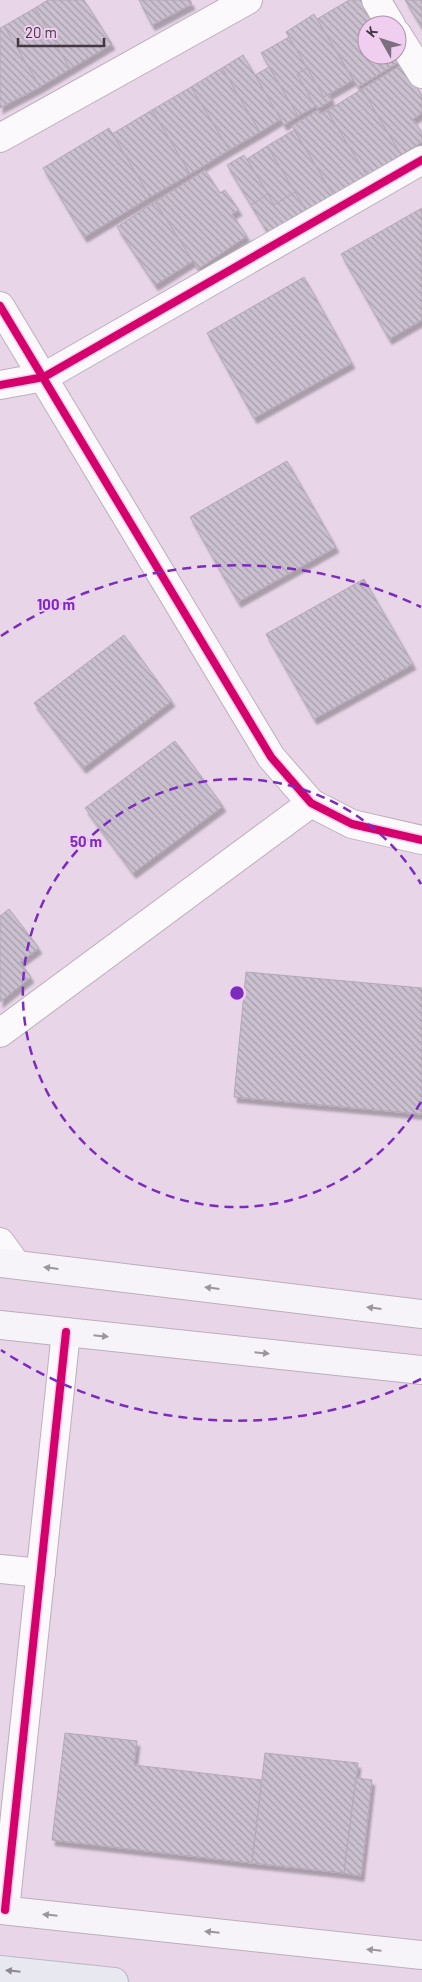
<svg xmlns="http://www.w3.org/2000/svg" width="422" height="1982" font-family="Barlow,sans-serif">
<defs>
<pattern id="building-back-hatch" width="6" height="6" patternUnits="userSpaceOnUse" patternTransform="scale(1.25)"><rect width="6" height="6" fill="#cbc0cf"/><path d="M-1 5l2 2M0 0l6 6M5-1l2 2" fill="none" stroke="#a69daa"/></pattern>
<filter id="shadow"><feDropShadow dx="3" dy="5.5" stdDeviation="1" flood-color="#0004"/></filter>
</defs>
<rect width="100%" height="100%" fill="#e8d6e8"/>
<!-- building -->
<g fill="url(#building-back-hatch)" stroke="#b4a8b7" filter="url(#shadow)">
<polygon points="48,0 84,0 112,44 70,69 35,8"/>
<polygon points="139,0 190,0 192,4 152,25"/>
<polygon points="349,0 366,0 381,25 367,25 367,55 397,55 402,60 358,87 317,19"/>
<polygon points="405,0 422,0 422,28"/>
<polygon points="35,8 70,69 40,87 4,26"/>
<polygon points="314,14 353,80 324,97 286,32"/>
<polygon points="4,26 40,87 0,108 0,28"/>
<polygon points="289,37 307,68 297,74 316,106 298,116 261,53"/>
<polygon points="243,55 281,119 260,132 222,68"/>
<polygon points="403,64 422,96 422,113 413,119 422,133 422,142 401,155 362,89"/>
<polygon points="269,67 298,116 284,125 255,75"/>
<polygon points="222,68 260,132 229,150 191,87"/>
<polygon points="307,68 324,97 329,94 332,100 317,109 297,74"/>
<polygon points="191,87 229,150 190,174 152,110"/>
<polygon points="362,89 401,155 367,176 327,111"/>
<polygon points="152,110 190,174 150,197 112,134"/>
<polygon points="318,110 320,114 327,111 367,176 334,196 292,126"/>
<polygon points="109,128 150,197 84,237 43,168"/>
<polygon points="294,130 334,196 307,212 267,146"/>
<polygon points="267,146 295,192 274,205 247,159"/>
<polygon points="244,155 268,194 251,205 227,165"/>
<polygon points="205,170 220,193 225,190 239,210 232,214 247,236 198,269 155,202"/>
<polygon points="295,192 307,212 269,235 251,205 268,194 274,205"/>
<polygon points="155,202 193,261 155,285 117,227"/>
<polygon points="422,208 422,320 389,339 341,254"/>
<polygon points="304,277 352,363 254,418 207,333"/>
<polygon points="287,461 336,547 238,602 190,517"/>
<polygon points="364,579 413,664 314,719 266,634"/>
<polygon points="124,635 172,701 83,768 34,703"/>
<polygon points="175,741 223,806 133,873 85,808"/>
<polygon points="9,909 39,948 20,962 31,977 0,1002 0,916"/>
<polygon points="246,972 422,988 422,1114 234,1097"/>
<polygon points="65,1733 137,1741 134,1765 262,1780 252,1863 52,1840"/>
<polygon points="265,1753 358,1763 344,1873 252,1863"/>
<polygon points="356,1778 372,1780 361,1876 344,1873"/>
</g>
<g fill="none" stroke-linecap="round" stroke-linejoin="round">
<!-- street casing -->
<g stroke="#bdaebc" stroke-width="30">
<g id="street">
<polyline points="376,0 391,25"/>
<polyline points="397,34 422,74"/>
<polyline points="0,138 248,0"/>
<polyline points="0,306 271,757 311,803 352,824 422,840"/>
<polyline points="0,385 44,377 422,160"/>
<polyline points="0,1033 311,803"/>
<polyline points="0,1242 16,1264"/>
<polyline points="0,1569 41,1573"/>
<polyline points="5,1910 66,1332"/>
</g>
</g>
<!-- secondary casing -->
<g stroke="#bdaebc" stroke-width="30">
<g id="secondary">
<polyline points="0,1263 422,1314"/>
<polyline points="0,1325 422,1370"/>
<polyline points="0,1910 422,1955"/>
</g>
</g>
<!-- highway casing -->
<g stroke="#bcb6c5" stroke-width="30">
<polyline id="highway" points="0,1970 114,1982"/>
</g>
<!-- street -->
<use href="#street" stroke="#fcf9fc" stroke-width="28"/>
<!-- secondary -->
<use href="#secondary" stroke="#f6f4f8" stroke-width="28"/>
<!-- highway -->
<use href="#highway" stroke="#e8e8f0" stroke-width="28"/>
<!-- cycleway casing -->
<g stroke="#f0ceef" stroke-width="11">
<g id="cycleway">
<polyline points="0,306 271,757 311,803 352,824 422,840"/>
<polyline points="0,385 44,377 422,160"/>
<polyline points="5,1910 66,1332"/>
</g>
</g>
<!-- cycleway -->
<use href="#cycleway" stroke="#d6006c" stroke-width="8"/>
</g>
<!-- one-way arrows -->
<defs><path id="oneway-solid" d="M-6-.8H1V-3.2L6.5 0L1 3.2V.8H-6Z" transform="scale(1.25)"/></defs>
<g fill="#9d959e">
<use href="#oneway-solid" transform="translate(51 1268) rotate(-173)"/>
<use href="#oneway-solid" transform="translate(212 1288) rotate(-173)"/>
<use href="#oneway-solid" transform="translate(374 1308) rotate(-173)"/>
<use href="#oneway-solid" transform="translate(101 1336) rotate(6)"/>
<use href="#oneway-solid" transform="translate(262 1353) rotate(6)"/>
<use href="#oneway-solid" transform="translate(50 1915) rotate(-174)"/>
<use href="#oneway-solid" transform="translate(212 1932) rotate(-174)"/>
<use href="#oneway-solid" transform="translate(374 1950) rotate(-174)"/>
</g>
<use fill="#8e8691" href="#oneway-solid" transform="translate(13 1971) rotate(-174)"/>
<!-- distance rings -->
<g fill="none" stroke="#7b2cbf" stroke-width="2.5" stroke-dasharray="9 6">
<path d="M421 1102A214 214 0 1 1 421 884"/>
<path d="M421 1379A428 428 0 0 1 1 1350M1 636A428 428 0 0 1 421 607"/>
</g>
<circle cx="237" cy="993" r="8" fill="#7b2cbf" stroke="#f0ceef" stroke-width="2.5"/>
<g font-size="15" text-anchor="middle" font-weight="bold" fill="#7b2cbf" stroke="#f0ceef" stroke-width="4" stroke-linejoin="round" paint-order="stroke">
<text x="56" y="610">100 m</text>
<text x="86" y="847">50 m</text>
</g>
<!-- north arrow -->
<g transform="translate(382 40) rotate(309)"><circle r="24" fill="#f0ceef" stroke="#ab91aa"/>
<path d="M0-4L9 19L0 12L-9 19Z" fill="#7d6e7d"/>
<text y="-8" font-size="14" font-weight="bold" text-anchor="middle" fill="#443643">K</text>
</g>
<!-- scale -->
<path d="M18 38v8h86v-8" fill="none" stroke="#443643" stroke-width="2.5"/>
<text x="25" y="38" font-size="15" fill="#443643" stroke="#f0ceef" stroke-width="4" paint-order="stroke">20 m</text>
</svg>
